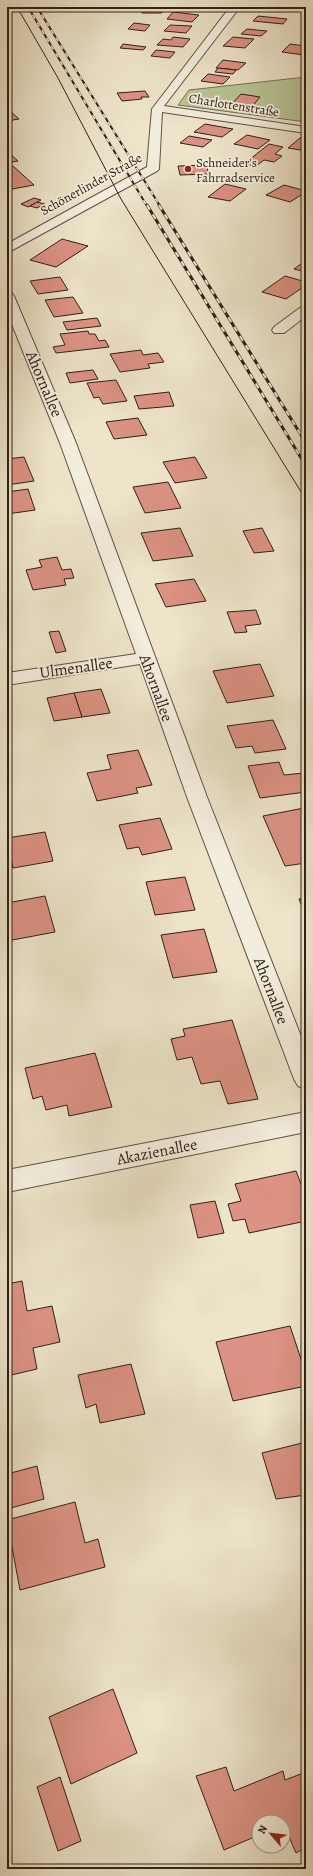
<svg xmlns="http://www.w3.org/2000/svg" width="313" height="1876" font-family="Alegreya,serif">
<rect width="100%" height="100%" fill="#ede4ca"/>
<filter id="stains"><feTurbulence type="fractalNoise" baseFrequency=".005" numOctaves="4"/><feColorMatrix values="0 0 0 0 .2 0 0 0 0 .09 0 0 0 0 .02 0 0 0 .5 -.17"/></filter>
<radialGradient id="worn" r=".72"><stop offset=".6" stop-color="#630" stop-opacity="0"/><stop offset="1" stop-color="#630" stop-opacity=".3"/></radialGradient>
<!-- green -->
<polygon fill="#b9c496" stroke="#747256" points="306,77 306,122 178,105 189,90"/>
<!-- building -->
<g fill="#dc9284" stroke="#302017">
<polygon points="155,7 168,7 180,8 177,11 153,9"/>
<polygon points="186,7 202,7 210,8 208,11 184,9"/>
<polygon points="146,8 153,9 165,10 161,13 142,13 142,11"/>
<polygon points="173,12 199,15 192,22 167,19"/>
<polygon points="258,16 287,19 283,24 253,21"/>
<polygon points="134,23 150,25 145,31 128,29"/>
<polygon points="170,25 192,26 186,33 164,31"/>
<polygon points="247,29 267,31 261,36 241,34"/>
<polygon points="173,37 190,39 183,47 157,45 163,39 171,40"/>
<polygon points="233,37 254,39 245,48 223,46"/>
<polygon points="123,44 146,47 143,50 120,48"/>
<polygon points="290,44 306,46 306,53 304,55 282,52"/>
<polygon points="156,50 175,52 170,58 151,56"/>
<polygon points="223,60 246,63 238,70 216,68"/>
<polygon points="218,68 236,70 233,74 215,72"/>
<polygon points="208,74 230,77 223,84 201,81"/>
<polygon points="145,91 149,97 141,97 142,99 122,101 117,93"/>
<polygon points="241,94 260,97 250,109 230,106"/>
<polygon points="9,110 19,119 7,121 7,111"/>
<polygon points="205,124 233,129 222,137 194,132"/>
<polygon points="247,135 270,140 258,149 234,144"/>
<polygon points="189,136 212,140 203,147 180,143"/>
<polygon points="300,138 306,139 306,151 288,148"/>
<polygon points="269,144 283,147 275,154 282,156 274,162 264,160 256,166 244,164"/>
<polygon points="7,151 18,161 7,163"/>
<polygon points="206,165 209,174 180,175 178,166"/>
<polygon points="13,166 34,185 7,190 7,168"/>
<polygon points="225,184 246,189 230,201 208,197"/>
<polygon points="284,185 306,191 306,192 290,202 266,195"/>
<polygon points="34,198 41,200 28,207 21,204"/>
<polygon points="37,202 45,204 37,208 30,206"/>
<polygon points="62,239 88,246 56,267 30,260"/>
<polygon points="306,260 306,272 294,269"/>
<polygon points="285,276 306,282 306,285 286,299 262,292"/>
<polygon points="60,277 68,290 38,294 30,281"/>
<polygon points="73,297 83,313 54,317 45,300"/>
<polygon points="97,318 101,326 67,330 63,322"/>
<polygon points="88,331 89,334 95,334 99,341 105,340 109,347 56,353 53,347 65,345 60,334"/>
<polygon points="141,350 143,355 158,353 164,362 148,364 150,368 120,372 110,354"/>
<polygon points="93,370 98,379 70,383 66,373"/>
<polygon points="116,380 127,401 103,404 99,397 94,398 87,383"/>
<polygon points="169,392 174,406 139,409 134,396"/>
<polygon points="138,418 147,435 114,439 106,422"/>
<polygon points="24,457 34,481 7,485 7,459"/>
<polygon points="195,457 207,478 175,483 163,462"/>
<polygon points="168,482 181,508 145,513 133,487"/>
<polygon points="28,489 35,510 7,514 7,492"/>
<polygon points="180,528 193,556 153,561 141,533"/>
<polygon points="262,528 274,551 254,553 243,531"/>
<polygon points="57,557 62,570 71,569 74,578 64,579 66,585 33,590 26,570 42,567 39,560"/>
<polygon points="194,579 206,601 166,607 155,584"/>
<polygon points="256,610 261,624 245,626 247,632 235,633 227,612"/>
<polygon points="59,631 66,651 56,653 49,632"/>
<polygon points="260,664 274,696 227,703 213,671"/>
<polygon points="101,689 110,713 82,717 74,693"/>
<polygon points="74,693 82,717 54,721 47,698"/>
<polygon points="273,720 286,749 255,753 252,746 236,748 227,726"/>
<polygon points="138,750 152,785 136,788 138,793 97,801 87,773 111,769 107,755"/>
<polygon points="279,762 284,775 304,773 306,778 306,792 260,798 248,766"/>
<polygon points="304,808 306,812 306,863 285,866 263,816"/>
<polygon points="160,818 172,849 142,855 139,847 127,849 119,825"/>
<polygon points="45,832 53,861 13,868 7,838"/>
<polygon points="185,877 195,910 155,915 146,882"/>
<polygon points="45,896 55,932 7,941 7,903"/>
<polygon points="306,898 306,917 299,899"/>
<polygon points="204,929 217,972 173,978 161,935"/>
<polygon points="232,1020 258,1099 228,1104 220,1081 201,1084 192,1057 177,1060 171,1039 185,1036 183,1029"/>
<polygon points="95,1053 112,1107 69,1116 67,1105 46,1110 42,1096 33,1099 25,1068"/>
<polygon points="296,1171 306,1197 306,1221 249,1233 245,1219 233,1221 228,1204 241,1201 235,1184"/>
<polygon points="215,1201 224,1233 198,1238 190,1205"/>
<polygon points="22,1281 27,1311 52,1306 60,1342 33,1348 37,1369 7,1376 7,1284"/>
<polygon points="290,1326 306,1374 306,1386 233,1401 216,1342"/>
<polygon points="131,1364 145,1414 100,1423 96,1404 86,1408 78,1375"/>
<polygon points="306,1442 306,1495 276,1499 262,1453"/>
<polygon points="37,1466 44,1499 7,1509 7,1474"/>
<polygon points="75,1502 85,1543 98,1539 105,1567 20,1590 7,1520"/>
<polygon points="113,1689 137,1753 71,1784 49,1717"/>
<polygon points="226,1767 234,1791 283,1771 285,1780 306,1772 306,1847 296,1853 284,1825 283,1826 283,1822 259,1822 259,1835 224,1850 196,1776"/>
<polygon points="60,1777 81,1841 58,1851 37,1787"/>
</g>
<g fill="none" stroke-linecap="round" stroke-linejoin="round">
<!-- minor casing -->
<g stroke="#5f5144" stroke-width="2">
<g id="minor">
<polygon points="230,7 240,7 164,106 306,127 306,133 162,112 159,169 157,171 7,253 7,244 147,167 152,109"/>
<polygon points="7,292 12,293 14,296 76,443 207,797 306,1049 306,1089 298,1086 294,1079 187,797 140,664 7,685 7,673 136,654 60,443 7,312"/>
<polygon points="306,306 306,316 284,333 274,333 272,330 274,327 301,307"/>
<polygon points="306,1112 306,1132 7,1192 7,1170"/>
</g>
</g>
<!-- minor -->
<use href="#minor" fill="#f3eddd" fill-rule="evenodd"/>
<!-- tram -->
<polyline stroke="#302017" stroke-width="1" points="17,7 58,78 121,199 306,500"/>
<!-- rail-far1 casing -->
<g stroke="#302017" stroke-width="2">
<g id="rail-far1">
<polyline points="28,7 147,206"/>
<polyline points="37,7 160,206"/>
</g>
</g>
<!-- rail casing -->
<g stroke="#302017" stroke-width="3">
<g id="rail">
<polyline points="147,205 306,466"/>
<polyline points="159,205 306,443"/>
</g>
</g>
<!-- rail-far1 -->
<use href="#rail-far1" stroke="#f3eddd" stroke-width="1.5" stroke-dasharray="4.5" stroke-linecap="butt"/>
<!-- rail -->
<use href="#rail" stroke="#f3eddd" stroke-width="2" stroke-dasharray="5.5" stroke-linecap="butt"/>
</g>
<!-- markers -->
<circle fill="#8f2418" stroke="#f3eddd" stroke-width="1.5" cx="188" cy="169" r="4"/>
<g text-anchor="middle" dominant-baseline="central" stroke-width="3.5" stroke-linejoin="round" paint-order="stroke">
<!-- far-street labels -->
<g font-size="13" fill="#302017" stroke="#f3eddd">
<text transform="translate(234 105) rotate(9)">Charlottenstraße</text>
<text transform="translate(91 184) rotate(-29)">Schönerlinder Straße</text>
</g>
<!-- far-poi labels -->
<g font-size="13" fill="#302017" stroke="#f3eddd" text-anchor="start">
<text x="196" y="162">Schneider's<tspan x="196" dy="15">Fahrradservice</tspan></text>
</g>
<!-- street labels -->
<g font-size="16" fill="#302017" stroke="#f3eddd">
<text transform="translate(44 384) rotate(67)">Ahornallee</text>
<text transform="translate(76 668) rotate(-8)">Ulmenallee</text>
<text transform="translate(156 688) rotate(70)">Ahornallee</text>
<text transform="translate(271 991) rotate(69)">Ahornallee</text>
<text transform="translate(157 1152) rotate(-11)">Akazienallee</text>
</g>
</g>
<!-- margin -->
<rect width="313" height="1876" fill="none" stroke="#ede4ca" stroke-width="24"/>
<rect x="8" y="8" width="297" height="1860" fill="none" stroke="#302017" stroke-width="2"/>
<rect x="12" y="12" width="289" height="1852" fill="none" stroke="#302017"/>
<!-- north arrow -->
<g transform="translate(271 1834) rotate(298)"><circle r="19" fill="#f3eddd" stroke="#a59b8e"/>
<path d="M0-3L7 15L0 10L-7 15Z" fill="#8f2418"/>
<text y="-6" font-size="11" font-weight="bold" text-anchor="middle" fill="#302017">N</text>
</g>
<rect width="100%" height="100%" filter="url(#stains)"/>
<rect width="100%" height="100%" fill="url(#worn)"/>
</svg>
